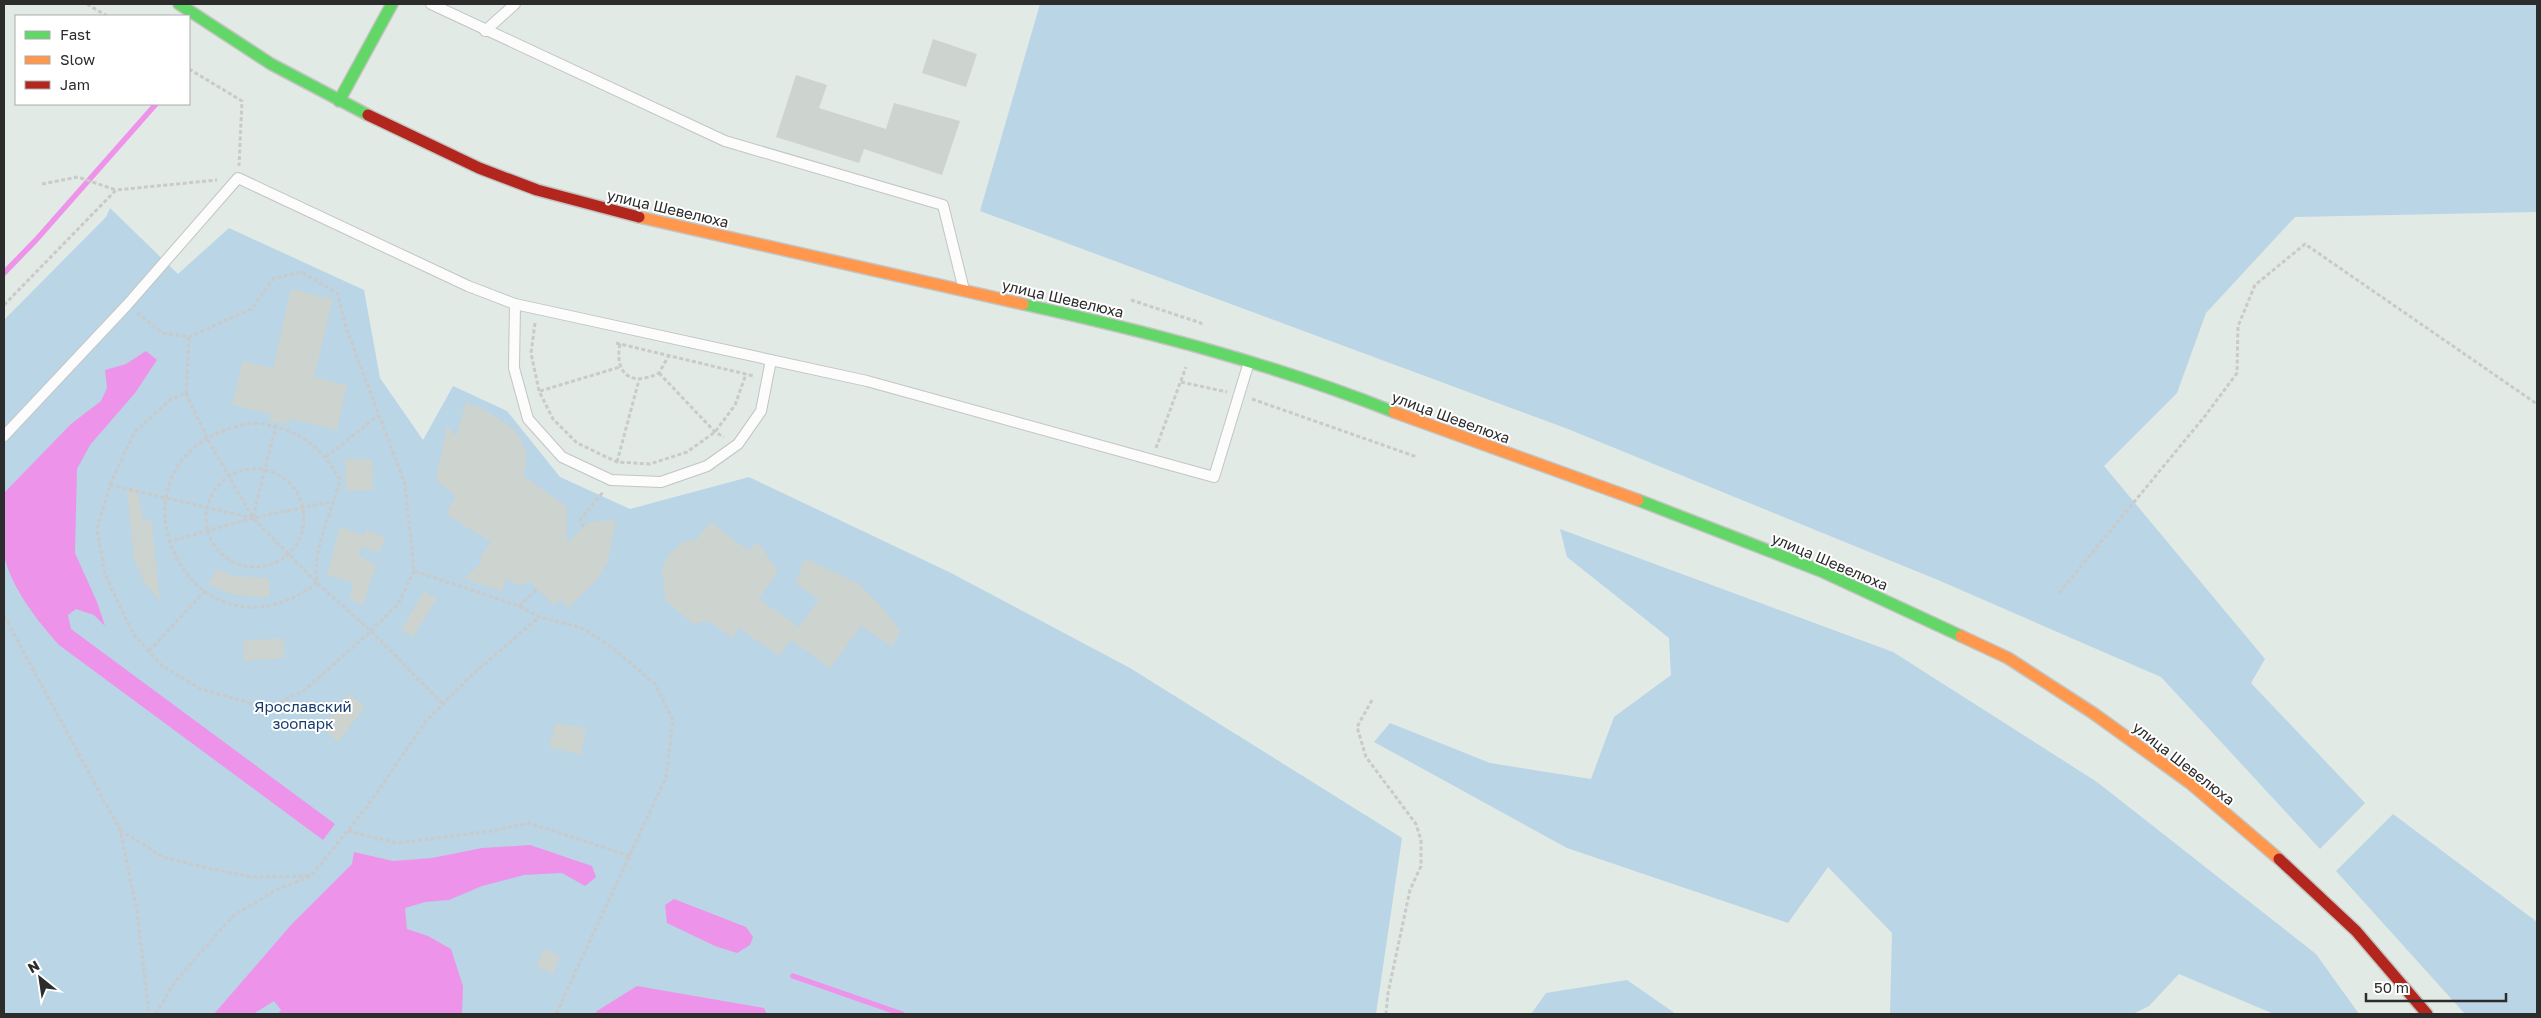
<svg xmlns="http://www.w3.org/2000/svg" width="2541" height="1018" font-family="'Golos Text',sans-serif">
<rect width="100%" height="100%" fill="#e2eae5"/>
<!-- green -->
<g fill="#bad5e6">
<polygon points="1040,4 2537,4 2537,212 2295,217 2206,313 2177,393 2104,466 2265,659 2251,683 2365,803 2320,849 2161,677 1938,580 1568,429 980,211"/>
<polygon points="110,208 178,274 229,228 364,290 380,378 423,440 453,386 507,411 560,477 630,509 749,477 951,573 1130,668 1402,838 1376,1014 4,1014 4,320 106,217"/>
<polygon points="1560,529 1893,652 2097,782 2316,954 2359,1014 2274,1014 2179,974 2149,1006 2133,1014 1890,1014 1892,933 1828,867 1788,923 1567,848 1374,742 1390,723 1490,763 1591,779 1614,717 1671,675 1669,638 1567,557"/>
<polygon points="2393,814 2537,922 2537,1014 2465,1014 2336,871"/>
<polygon points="1627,980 1676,1014 1531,1014 1546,993"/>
</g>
<!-- water -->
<g fill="#ee93ea">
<path d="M146,351l11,9 -22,33 -45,52 -13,24 -2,84 22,49 8,24 -11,-11 -18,-6 -8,6 3,14 264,195 -12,16 -264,-195c-20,-22 -50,-60 -55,-91 -3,-19 0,-42 0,-61l67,-69 30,-23 6,-13 -2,-18 21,-6z"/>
<polygon points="530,845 592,866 596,877 585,886 562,873 524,875 482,886 449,900 425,902 405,908 407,929 428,936 451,949 463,986 462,1014 278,1014 281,1010 274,1001 253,1014 214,1014 291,925 352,864 354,852 393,861 432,858 482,848"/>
<polygon points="674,899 746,927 753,937 750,945 737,953 715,946 667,923 665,905"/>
<polygon points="637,986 764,1008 767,1014 595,1014 597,1011"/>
</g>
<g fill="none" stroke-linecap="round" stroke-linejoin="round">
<!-- stream -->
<g stroke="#ee93ea" stroke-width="5.5">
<polyline points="4,273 36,240 156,104"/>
<polyline points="793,976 902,1014"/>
</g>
</g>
<!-- building -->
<g fill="#cdd3cf">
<polygon points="933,39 977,54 966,87 922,73"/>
<polygon points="796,75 827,85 819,108 886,129 894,103 960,121 942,175 864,149 859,163 776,137"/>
<polygon points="291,289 333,299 314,377 347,385 337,430 290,419 288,424 269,420 271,414 232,405 243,361 273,368"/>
<polygon points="466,402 487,411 515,430 527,452 524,476 567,507 567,543 589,522 616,519 608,561 596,581 568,608 560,598 555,606 530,582 518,586 506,578 502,591 464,579 479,565 481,557 491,542 446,514 456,496 436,480 447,426 456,436"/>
<polygon points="345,459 372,459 373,490 346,491"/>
<polygon points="137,488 143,520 151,519 160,601 144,582 134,559 127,490"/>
<polygon points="710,522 748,550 758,542 778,571 759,599 799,627 819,599 795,583 805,558 859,584 880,605 900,630 893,647 861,626 830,668 791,640 779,656 739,628 732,638 708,621 693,624 665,600 662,569 669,554 683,542 697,539"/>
<polygon points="340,527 364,535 366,530 385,537 380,553 362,547 358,555 376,565 363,605 349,599 354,583 327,575"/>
<polygon points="217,569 234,576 268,578 270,597 248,597 228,593 208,584"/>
<polygon points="424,591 437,599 413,637 401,630"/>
<polygon points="283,638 285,658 244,661 243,641"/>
<polygon points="349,693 365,707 338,742 321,727"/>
<polygon points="555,723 586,728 581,755 549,747"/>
<polygon points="544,949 560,956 553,974 536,966"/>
</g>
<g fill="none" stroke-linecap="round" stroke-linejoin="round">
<!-- lane casing -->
<g stroke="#c3c4c3" stroke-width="12">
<g id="lane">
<polyline points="431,4 725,141 943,205 964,290"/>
<polyline points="485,31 515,4"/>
<polyline points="515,304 514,368 528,419 562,457 611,480 661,482 707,466 738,444 761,411 771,360"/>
<polyline points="4,436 127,305 238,178 468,286 515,304 867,381 1214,477 1249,362"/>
</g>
</g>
<!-- fast casing -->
<g stroke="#c3c4c3" stroke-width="14">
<g id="fast">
<polyline points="179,4 271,64 368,115"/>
<polyline points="339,101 392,4"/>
<path d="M1023,304c126,28 251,60 371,108"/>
<polyline points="1638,500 1821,571 1961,636"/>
</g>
</g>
<!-- slow casing -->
<g stroke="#c3c4c3" stroke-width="14">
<g id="slow">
<polyline points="639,217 1023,304"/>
<polyline points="1394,412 1638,500"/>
<polyline points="1961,636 2008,658 2093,713 2190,783 2279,859"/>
</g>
</g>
<!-- jam casing -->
<g stroke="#c3c4c3" stroke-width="14">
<g id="jam">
<polyline points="368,115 479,168 537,190 639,217"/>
<polyline points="2279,859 2356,931 2427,1014"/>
</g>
</g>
<!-- path -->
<g stroke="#c9cac9" stroke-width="3" stroke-dasharray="4 2.5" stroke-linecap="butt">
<polyline points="87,4 107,16"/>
<polyline points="189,69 242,101 239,166"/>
<polyline points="42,184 78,177 116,190"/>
<polyline points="1131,300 1201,323 1200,326"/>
<polyline points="4,305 116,190 217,180"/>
<polyline points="137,313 163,333 189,337 251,309 274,278 302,272 338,294 346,328 405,484 414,571 519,606 539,617 582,628 613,648 655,684 673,720 666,777 556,1014"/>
<polyline points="535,323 531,353 539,391 553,419 577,443 617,462 650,464 687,452 715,432 735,405 746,374"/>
<polyline points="189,337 186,393 170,400 134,433 110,485 97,529 105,574 133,634 162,666 201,689 249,703 275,705 305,690 371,631 398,604 414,571"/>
<polyline points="616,343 754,376"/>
<path d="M620,344c-6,30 11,43 39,29l10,-18"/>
<polyline points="659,373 715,432 724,437"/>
<polyline points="1181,382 1227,392"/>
<polyline points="540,391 620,367"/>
<polyline points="186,393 207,438 253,518 317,583 371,631 443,704"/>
<polyline points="1252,399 1417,457"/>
<path d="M254,423c43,5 64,20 86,56 -8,36 -28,66 -23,104 -132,99 -232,-135 -63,-160z"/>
<polyline points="1156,448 1186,367"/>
<polyline points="326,457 379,415"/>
<polyline points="617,462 639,380"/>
<circle cx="255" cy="518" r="49"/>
<polyline points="110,485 252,518"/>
<polyline points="253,517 277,422"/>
<polyline points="583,527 580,520 603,492"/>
<polyline points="168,542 253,518 334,501"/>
<polyline points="2059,593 2205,416 2237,373 2238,326 2255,285 2305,244 2537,404"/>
<polyline points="519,606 537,589"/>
<polyline points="4,616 120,830 137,911 149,1014"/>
<polyline points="149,651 205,591"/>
<polyline points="1372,700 1357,727 1366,757 1416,824 1421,840 1421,866 1410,890 1388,993 1386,1014"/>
<polyline points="120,830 163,857 203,867 252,877 309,876"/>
<polyline points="348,831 397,843 492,831 529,823 630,856"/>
<polyline points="156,1014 174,983 233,916 276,890 311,876 366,808 426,721 473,674 539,617"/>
</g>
<!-- lane -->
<use href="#lane" stroke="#fbfcfb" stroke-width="10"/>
<!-- fast -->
<use href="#fast" stroke="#63d668" stroke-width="11"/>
<!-- slow -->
<use href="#slow" stroke="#ff974d" stroke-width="11"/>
<!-- jam -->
<use href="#jam" stroke="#b3261e" stroke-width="11"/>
</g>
<g text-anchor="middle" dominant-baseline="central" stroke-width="4" stroke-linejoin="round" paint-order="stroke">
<!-- street labels -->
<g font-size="15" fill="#2c2c2c" stroke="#fff">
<text transform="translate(668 208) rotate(13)">улица Шевелюха</text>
<text transform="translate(1063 298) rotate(13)">улица Шевелюха</text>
<text transform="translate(1451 417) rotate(20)">улица Шевелюха</text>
<text transform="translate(1830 561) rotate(23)">улица Шевелюха</text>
<text transform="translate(2184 763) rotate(38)">улица Шевелюха</text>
</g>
<!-- park labels -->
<g font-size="15" fill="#183c6d" stroke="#fff">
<text x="303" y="706">Ярославский<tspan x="303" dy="17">зоопарк</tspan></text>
</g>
</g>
<!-- border -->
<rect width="2541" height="1018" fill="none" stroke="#2c2c2c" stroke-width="10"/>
<!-- legend -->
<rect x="15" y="15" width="175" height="90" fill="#ffffff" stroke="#ababab"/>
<rect x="25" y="31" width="25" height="8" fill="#63d668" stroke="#ababab"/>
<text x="60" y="40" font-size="15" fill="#2c2c2c">Fast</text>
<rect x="25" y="56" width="25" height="8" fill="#ff974d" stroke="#ababab"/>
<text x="60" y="65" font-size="15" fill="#2c2c2c">Slow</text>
<rect x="25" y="81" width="25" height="8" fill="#b3261e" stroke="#ababab"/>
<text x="60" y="90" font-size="15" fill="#2c2c2c">Jam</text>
<!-- north arrow -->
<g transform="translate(40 978) rotate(330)" stroke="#ffffff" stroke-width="4" paint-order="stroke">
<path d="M0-4L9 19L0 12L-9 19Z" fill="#2c2c2c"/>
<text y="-8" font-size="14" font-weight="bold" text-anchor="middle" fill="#2c2c2c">N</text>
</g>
<!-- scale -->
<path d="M2366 993v8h140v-8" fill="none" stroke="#2c2c2c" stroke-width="2.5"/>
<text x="2374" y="993" font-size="15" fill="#2c2c2c" stroke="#ffffff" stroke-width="4" paint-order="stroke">50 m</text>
</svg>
